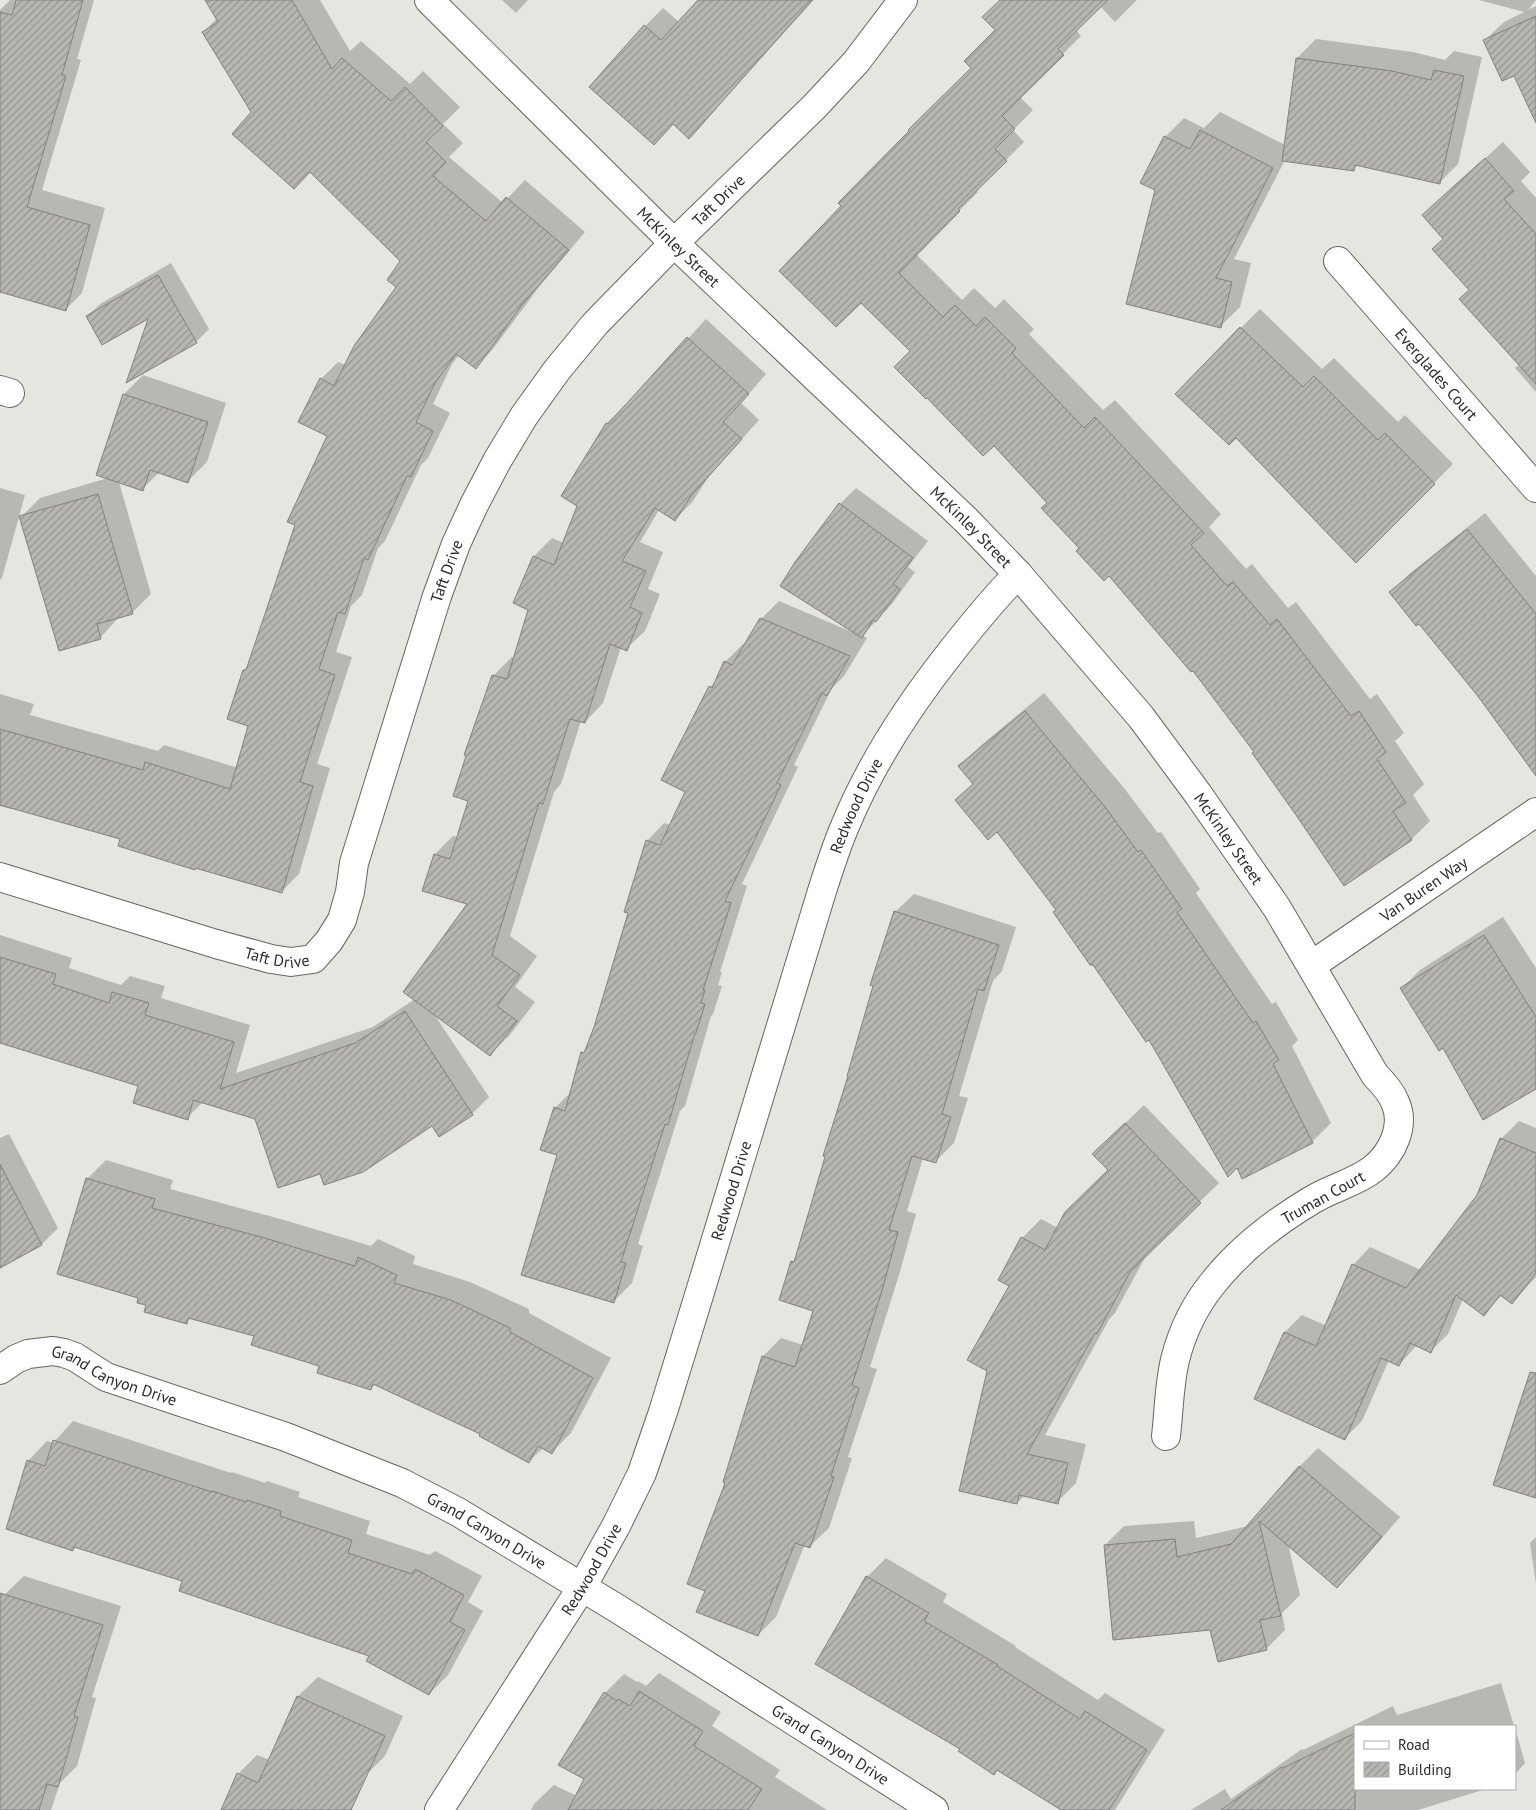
<svg xmlns="http://www.w3.org/2000/svg" width="1536" height="1810" font-family="'PT Sans',sans-serif">
<defs>
<pattern id="building-hatch" width="6" height="6" patternUnits="userSpaceOnUse" patternTransform="scale(1.25)"><rect width="6" height="6" fill="#b7b6b1"/><path d="M-1 1l2-2M0 6l6-6M5 7l2-2" fill="none" stroke="#959490"/></pattern>
</defs>
<rect width="100%" height="100%" fill="#e6e6e0"/>
<!-- shadow -->
<g fill="#0003">
<polygon points="10,0 94,0 77,59 81,60 42,190 105,208 82,293 66,309 0,291 0,10"/>
<polygon points="210,0 320,0 350,51 361,41 410,84 423,71 460,107 443,124 463,143 449,157 503,203 525,180 585,232 539,287 493,349 476,367 459,355 452,364 433,404 450,413 428,458 421,465 385,541 378,548 362,595 351,606 336,652 352,657 317,764 330,768 299,874 281,892 196,867 194,869 122,838 13,807 11,809 0,806 0,694 34,704 30,715 158,751 164,745 238,768 250,726 244,670 248,666 329,436 321,379 338,362 346,365 398,286 402,261 252,113 204,32 217,18"/>
<polygon points="502,0 528,0 516,13"/>
<polygon points="700,0 814,0 689,137 645,26 663,8 679,22"/>
<polygon points="1001,0 1137,0 1115,22 1100,6 1076,30 1081,36 1020,97 1033,110 1013,130 1024,142 976,190 978,192 916,254 962,300 974,288 995,308 1004,299 1034,329 1029,334 1103,410 1115,400 1221,514 1209,527 1246,569 1252,564 1288,608 1296,602 1370,699 1377,694 1404,733 1395,741 1424,784 1413,795 1430,821 1412,839 1344,884 1255,752 1193,669 1049,503 912,351 861,301 972,68 996,30"/>
<polygon points="1479,0 1536,0 1528,10 1536,6 1536,96 1484,41 1504,22 1524,12"/>
<polygon points="1316,39 1413,52 1445,60 1454,51 1482,57 1458,164 1439,183 1359,164 1353,170 1285,160 1234,259 1251,263 1240,307 1221,326 1156,190 1165,137 1184,118 1204,128 1220,112 1285,145 1297,58"/>
<polygon points="1503,142 1530,172 1521,181 1536,198 1536,392 1515,368 1520,364 1470,289 1444,239 1423,215"/>
<polygon points="171,263 209,329 196,342 150,316 88,316 100,304"/>
<polygon points="1260,309 1322,369 1334,358 1398,422 1405,415 1453,464 1356,561 1241,328"/>
<polygon points="706,319 766,374 741,403 759,420 709,476 693,501 675,520 659,510 640,542 663,552 648,589 660,594 645,631 626,649 621,647 603,703 585,722 581,721 561,784 554,792 510,936 537,956 515,987 535,1002 509,1036 490,1054 434,1014 489,1097 472,1114 439,1135 432,1124 321,1173 256,1118 203,1102 187,1118 140,1085 0,1043 0,935 72,958 69,968 121,985 130,976 165,986 161,998 250,1025 236,1073 373,1027 415,999 469,903 435,854 453,836 458,837 469,800 493,676 512,657 514,658 529,609 534,556 552,538 564,543 607,423 625,405 626,406"/>
<polygon points="143,375 226,403 207,462 188,481 160,472 142,489 119,482 151,594 132,613 119,617 101,637 59,649 21,517 40,498 108,478 124,394"/>
<polygon points="0,488 25,495 2,578 0,580"/>
<polygon points="856,488 928,541 908,567 915,572 892,604 862,636 867,638 844,676 832,688 794,765 798,767 742,884 747,886 720,972 722,972 718,985 722,986 713,1014 711,1016 685,1106 680,1111 638,1244 643,1246 632,1283 614,1301 558,1154 555,1108 572,1091 582,1053 588,1047 630,913 647,841 664,823 671,825 686,791 710,687 717,680 725,662 743,644 745,645 761,619 779,601 852,632 853,631 840,504"/>
<polygon points="1485,513 1536,576 1536,748 1391,593 1408,575"/>
<polygon points="1044,693 1124,788 1158,833 1161,832 1200,889 1196,893 1272,1004 1276,1002 1298,1040 1292,1046 1331,1123 1312,1142 1237,1166 1149,1038 1057,909 997,830 957,800 974,783 960,766 979,747"/>
<polygon points="914,894 1016,927 1002,971 993,981 959,1096 968,1098 954,1143 935,1162 923,1158 907,1211 916,1214 899,1275 870,1367 877,1369 848,1457 852,1458 829,1528 810,1546 805,1544 776,1617 758,1635 706,1590 727,1483 763,1356 781,1338 803,1345 815,1310 792,1262 796,1258 850,1075 895,912"/>
<polygon points="1503,917 1536,968 1536,1088 1444,1046 1401,989 1420,970"/>
<polygon points="1144,1105 1219,1183 1148,1252 1115,1313 1110,1318 1045,1435 1086,1444 1076,1483 1057,1502 1025,1495 1017,1503 1011,1286 1022,1238 1041,1219 1058,1228 1110,1170 1113,1135"/>
<polygon points="1519,1121 1536,1128 1536,1277 1512,1303 1502,1295 1484,1314 1463,1299 1448,1334 1431,1351 1417,1345 1399,1365 1389,1360 1362,1421 1345,1438 1285,1332 1302,1315 1327,1326 1353,1265 1370,1247 1421,1270 1478,1195 1502,1138"/>
<polygon points="9,1134 58,1228 42,1244 0,1266 0,1138"/>
<polygon points="106,1160 173,1180 170,1189 284,1220 371,1246 378,1239 415,1256 413,1264 470,1282 529,1309 529,1313 611,1358 571,1433 552,1452 543,1448 528,1462 482,1433 376,1384 371,1388 255,1335 192,1317 186,1323 147,1304 139,1298 87,1179"/>
<polygon points="73,1421 231,1473 232,1472 265,1483 267,1481 300,1492 298,1497 370,1521 366,1534 430,1555 435,1551 482,1576 468,1602 483,1611 448,1675 429,1694 370,1656 184,1580 76,1546 73,1549 28,1461 47,1441 53,1443"/>
<polygon points="1318,1448 1400,1517 1356,1568 1337,1587 1288,1544 1300,1595 1282,1613 1285,1630 1266,1649 1211,1629 1105,1545 1124,1526 1194,1521 1196,1538 1248,1526 1299,1467"/>
<polygon points="1536,1537 1536,1584 1530,1543"/>
<polygon points="886,1558 947,1594 943,1602 1016,1646 1015,1647 1098,1700 1105,1693 1165,1730 1115,1810 1064,1810 998,1769 994,1773 962,1748 816,1664 867,1577"/>
<polygon points="24,1576 121,1606 92,1697 96,1698 77,1766 60,1783 51,1810 0,1810 0,1609 4,1595"/>
<polygon points="659,1673 721,1712 712,1726 780,1770 775,1777 827,1810 531,1810 534,1804 554,1785 577,1796 586,1779 605,1693 624,1674 637,1682 638,1681 646,1686"/>
<polygon points="318,1677 403,1716 385,1756 366,1775 351,1810 223,1810 238,1774 257,1755 270,1760 298,1696"/>
<polygon points="1501,1683 1514,1726 1355,1726 1355,1789 1486,1789 1418,1810 1191,1810 1225,1789 1231,1799 1302,1749 1303,1750 1393,1706 1397,1715"/>
<polygon points="1515,1728 1525,1763 1515,1774"/>
</g>
<!-- building -->
<g fill="url(#building-hatch)" stroke="#82817c">
<polygon points="16,0 83,0 62,75 66,76 27,207 90,225 66,311 0,292 0,12 12,15"/>
<polygon points="205,0 292,0 332,69 342,58 391,101 405,87 443,126 426,142 446,162 433,176 486,221 506,197 569,250 521,306 476,369 456,354 435,383 416,422 433,431 411,477 407,476 368,560 364,558 345,614 338,612 319,669 335,675 300,782 313,786 282,893 195,868 195,870 118,846 120,839 0,805 0,729 143,770 145,762 230,789 248,726 227,719 243,670 246,670 295,525 287,522 327,436 298,422 320,378 334,386 354,346 396,287 387,280 400,261 310,172 294,189 232,134 251,112 202,32 218,22"/>
<polygon points="698,0 812,0 689,139 673,124 654,145 589,87 644,25 661,40"/>
<polygon points="1000,0 1108,0 1058,49 1064,55 1002,116 1015,129 995,149 1007,161 958,209 960,211 899,273 943,317 955,305 976,326 985,317 1016,348 1012,353 1084,428 1095,417 1204,533 1191,545 1227,586 1233,582 1270,625 1277,619 1351,716 1359,711 1386,752 1377,759 1406,803 1393,811 1412,840 1344,886 1296,815 1252,753 1254,752 1193,671 1191,672 1109,576 1104,581 1076,551 1079,548 1041,508 1047,503 994,446 983,456 927,398 926,399 894,367 910,351 861,303 836,327 779,271 841,206 838,203 909,131 908,130 971,68 964,61 995,30 982,17"/>
<polygon points="1536,16 1536,123 1514,76 1502,81 1483,40"/>
<polygon points="1296,58 1392,71 1431,80 1434,70 1464,76 1440,184 1355,165 1354,171 1282,161"/>
<polygon points="1200,130 1273,168 1216,278 1232,282 1221,328 1126,304 1155,190 1140,183 1164,136 1190,149"/>
<polygon points="1485,158 1514,191 1504,199 1536,234 1536,384 1459,299 1469,290 1432,249 1443,239 1422,215"/>
<polygon points="158,275 197,343 126,383 148,319 102,345 86,316"/>
<polygon points="1240,327 1303,387 1314,376 1378,440 1385,433 1435,484 1356,563 1236,438 1229,445 1175,394"/>
<polygon points="687,337 749,394 723,422 742,439 691,496 675,521 655,508 622,561 646,571 630,607 642,613 627,651 610,644 585,723 570,719 543,804 539,803 492,955 520,975 497,1006 517,1021 490,1056 403,992 467,904 422,891 434,854 450,859 468,801 453,796 466,756 464,755 492,675 507,679 528,610 513,603 533,556 554,565 577,506 561,496 606,423 608,424"/>
<polygon points="123,394 208,422 188,483 150,470 143,491 96,475"/>
<polygon points="98,494 133,614 97,624 101,639 59,651 19,516"/>
<polygon points="839,503 913,558 893,584 900,589 876,622 873,620 862,638 780,586 795,562"/>
<polygon points="1467,529 1536,614 1536,776 1477,695 1419,624 1416,626 1389,592"/>
<polygon points="760,618 850,656 827,696 822,693 777,783 781,785 725,901 731,903 703,990 705,990 701,1003 705,1004 696,1033 695,1033 668,1125 665,1124 621,1262 626,1263 614,1303 521,1275 557,1155 540,1150 554,1107 565,1111 581,1052 584,1053 594,1027 628,913 624,912 646,840 660,845 685,792 661,780 709,686 712,688 724,661 732,665"/>
<polygon points="1025,711 1105,807 1138,852 1141,850 1182,909 1177,912 1253,1023 1256,1021 1279,1060 1273,1064 1313,1143 1242,1179 1237,1168 1228,1177 1149,1040 1146,1042 1093,965 1090,965 1053,912 1056,910 997,832 988,840 955,800 973,784 958,766"/>
<polygon points="894,911 999,945 984,991 978,989 942,1114 951,1117 936,1163 912,1156 889,1230 898,1232 881,1294 852,1385 859,1388 831,1476 834,1477 810,1548 795,1543 758,1636 696,1612 705,1591 687,1584 725,1483 723,1482 762,1356 795,1367 813,1311 779,1300 791,1261 794,1262 825,1157 823,1156 848,1076 847,1076 873,986 870,985"/>
<polygon points="1484,935 1536,1017 1536,1089 1483,1120 1443,1048 1439,1051 1400,988"/>
<polygon points="0,957 56,974 53,984 109,1003 112,992 149,1003 145,1015 234,1042 220,1089 355,1043 405,1011 473,1115 439,1137 432,1126 363,1172 324,1185 320,1174 278,1188 255,1119 193,1100 188,1120 133,1103 138,1086 0,1043"/>
<polygon points="1125,1123 1201,1203 1130,1272 1097,1334 1095,1333 1027,1454 1068,1463 1058,1504 1019,1495 1017,1504 959,1491 987,1371 967,1360 1009,1286 998,1280 1021,1237 1045,1250 1065,1212 1108,1170 1092,1154"/>
<polygon points="1500,1138 1536,1153 1536,1273 1512,1304 1500,1295 1484,1316 1456,1295 1431,1353 1410,1343 1399,1366 1381,1358 1345,1440 1254,1399 1284,1332 1316,1346 1352,1264 1406,1288 1477,1195"/>
<polygon points="0,1164 42,1245 0,1268"/>
<polygon points="86,1178 155,1199 152,1208 265,1238 355,1266 358,1257 397,1275 394,1283 451,1300 510,1328 510,1332 593,1378 552,1454 538,1446 529,1463 479,1436 480,1434 373,1384 371,1390 317,1373 319,1366 251,1345 254,1336 188,1318 187,1324 144,1312 146,1305 137,1303 138,1298 57,1274"/>
<polygon points="1530,1372 1536,1373 1536,1498 1493,1485"/>
<polygon points="53,1440 212,1492 212,1491 246,1502 247,1500 281,1511 280,1516 352,1540 348,1553 412,1574 415,1569 464,1595 450,1622 465,1630 429,1695 366,1661 369,1656 179,1591 182,1581 74,1547 73,1551 6,1529 27,1460 45,1466"/>
<polygon points="1299,1466 1382,1537 1337,1588 1259,1521 1281,1616 1260,1620 1267,1650 1218,1662 1210,1630 1113,1640 1104,1545 1175,1539 1177,1557 1231,1544"/>
<polygon points="866,1576 929,1613 924,1621 998,1665 997,1666 1080,1719 1085,1711 1147,1750 1109,1810 1061,1810 997,1770 994,1775 958,1751 960,1749 815,1664"/>
<polygon points="0,1593 103,1625 74,1716 78,1717 58,1787 47,1784 39,1810 0,1810"/>
<polygon points="639,1691 703,1731 694,1746 762,1789 748,1810 568,1810 584,1779 558,1765 604,1692 617,1701 618,1699 630,1706"/>
<polygon points="297,1696 385,1736 351,1810 221,1810 237,1773 258,1783"/>
<polygon points="1355,1733 1355,1810 1221,1810 1282,1767 1283,1768"/>
</g>
<g fill="none" stroke-linecap="round" stroke-linejoin="round">
<!-- street casing -->
<g stroke="#666560" stroke-width="30">
<g id="street">
<path id="s1" d="M429,0l245,243 292,277 52,54 123,143 57,77 79,114 98,167c8,8 16,17 20,27 11,24 -3,52 -22,67 -18,14 -42,19 -61,31 -37,22 -72,49 -99,83 -18,22 -31,49 -38,77 -6,25 -6,51 -9,76"/>
<path id="s2" d="M1338,261l198,227"/>
<polyline points="0,390 10,393"/>
<path id="s3" d="M0,877l216,67 55,15 20,3 22,-3 16,-18 13,-21 8,-28 4,-29 83,-267 19,-52 18,-39 23,-44 27,-45 33,-46 38,-46 79,-81 140,-136 42,-45 47,-62"/>
<path id="s4" d="M1312,965l224,-153"/>
<path id="s5" d="M0,1370l16,-11 12,-5 25,-3 11,2 11,4 31,20 180,60 116,46 56,29 160,97 316,201"/>
<path id="s6" d="M439,1810l143,-223 34,-61 26,-53 21,-61 33,-107 126,-414c7,-22 14,-44 23,-65 26,-63 64,-121 106,-174 22,-28 43,-54 67,-78"/>
</g>
</g>
<!-- street -->
<use href="#street" stroke="#fff" stroke-width="28"/>
</g>
<g text-anchor="middle" dominant-baseline="central" stroke-width="4.5" stroke-linejoin="round" paint-order="stroke">
<!-- street labels -->
<g font-size="16" fill="#2b2b29" stroke="#fff">
<text stroke="none"><textPath href="#s3" startOffset="1204">Taft Drive</textPath></text>
<text stroke="none"><textPath href="#s1" startOffset="351">McKinley Street</textPath></text>
<text stroke="none"><textPath href="#s2" startOffset="150">Everglades Court</textPath></text>
<text stroke="none"><textPath href="#s1" startOffset="756">McKinley Street</textPath></text>
<text stroke="none"><textPath href="#s3" startOffset="739">Taft Drive</textPath></text>
<text stroke="none"><textPath href="#s6" startOffset="1095">Redwood Drive</textPath></text>
<text stroke="none"><textPath href="#s1" startOffset="1161">McKinley Street</textPath></text>
<text stroke="none"><textPath href="#s4" startOffset="135">Van Buren Way</textPath></text>
<text stroke="none"><textPath href="#s3" startOffset="289">Taft Drive</textPath></text>
<text stroke="none"><textPath href="#s6" startOffset="690">Redwood Drive</textPath></text>
<text transform="translate(1323 1197) rotate(-29)">Truman Court</text>
<text stroke="none"><textPath href="#s5" startOffset="124">Grand Canyon Drive</textPath></text>
<text stroke="none"><textPath href="#s5" startOffset="529">Grand Canyon Drive</textPath></text>
<text stroke="none"><textPath href="#s6" startOffset="285">Redwood Drive</textPath></text>
<text stroke="none"><textPath href="#s5" startOffset="934">Grand Canyon Drive</textPath></text>
</g>
</g>
<!-- legend -->
<rect x="1354" y="1725" width="162" height="65" fill="#ffffff" stroke="#aaaaa9"/>
<rect x="1364" y="1741" width="25" height="8" fill="#ffffff" stroke="#aaaaa9"/>
<text x="1398" y="1750" font-size="15" fill="#2b2b29">Road</text>
<rect x="1364" y="1762" width="25" height="15" fill="url(#building-hatch)" stroke="#aaaaa9"/>
<text x="1398" y="1775" font-size="15" fill="#2b2b29">Building</text>
</svg>
